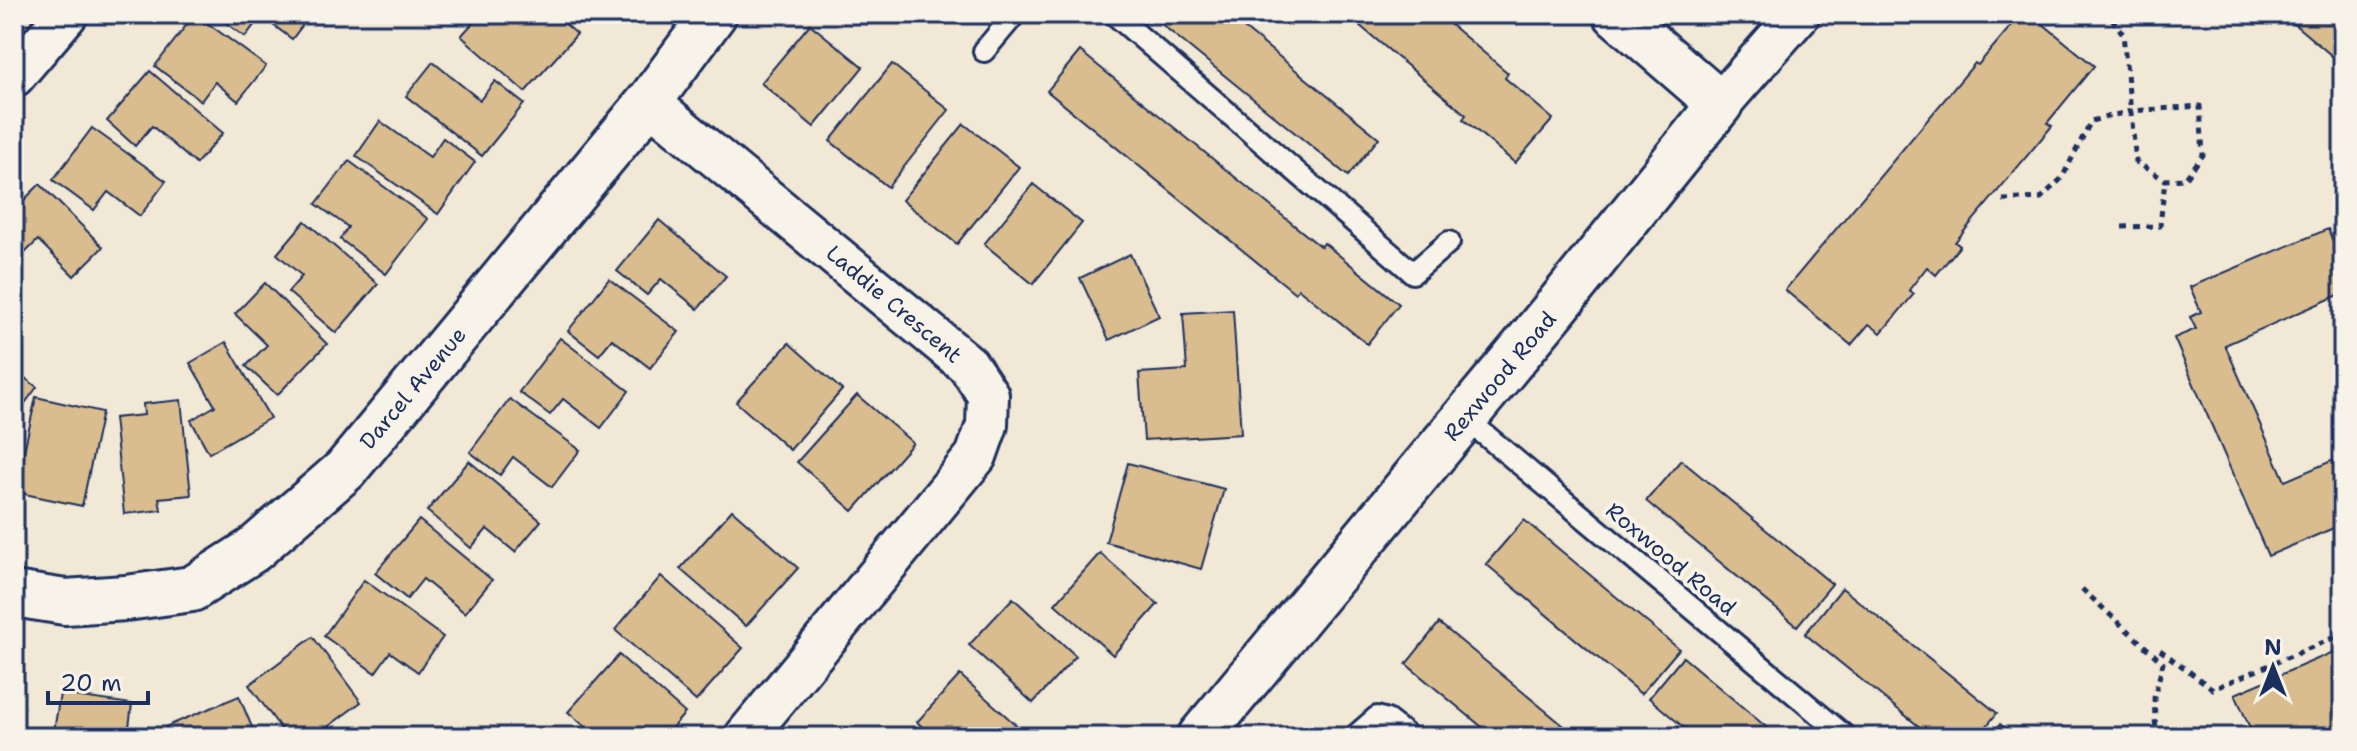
<svg xmlns="http://www.w3.org/2000/svg" width="2357" height="751" font-family="'Shantell Sans',sans-serif">
<rect width="100%" height="100%" fill="#f1e8d6"/>
<filter id="ink" filterUnits="userSpaceOnUse"><feTurbulence type="fractalNoise" baseFrequency=".0125" numOctaves="2"/><feDisplacementMap in="SourceGraphic" scale="16" xChannelSelector="R" yChannelSelector="G"/><feConvolveMatrix kernelMatrix="1 2 1 2 8 2 1 2 1" color-interpolation-filters="sRGB"/></filter>
<g filter="url(#ink)">
<!-- building -->
<g fill="#dabd8e" stroke="#1b2f5e" stroke-width="2">
<polygon points="195,14 266,66 238,101 215,82 201,101 155,66"/>
<polygon points="214,14 311,14 292,39 261,16 245,37"/>
<polygon points="481,14 554,14 577,34 525,92 461,36"/>
<polygon points="1149,14 1227,14 1379,138 1348,176"/>
<polygon points="1346,14 1438,14 1508,73 1505,78 1553,119 1515,163 1463,119 1466,115"/>
<polygon points="2021,14 2031,14 2094,66 2047,123 2052,126 1955,242 1960,246 1936,275 1927,267 1909,290 1914,294 1881,333 1869,324 1851,345 1785,290 1975,63 1978,65"/>
<polygon points="2282,14 2343,14 2343,65"/>
<polygon points="810,24 863,67 814,127 761,83"/>
<polygon points="1080,51 1321,247 1324,243 1399,304 1367,344 1299,289 1295,293 1047,91"/>
<polygon points="433,62 480,100 495,81 524,104 482,156 406,96"/>
<polygon points="892,64 949,110 888,187 830,141"/>
<polygon points="150,71 223,133 196,164 152,126 135,146 107,121"/>
<polygon points="380,121 430,157 443,138 475,162 438,214 356,156"/>
<polygon points="964,124 1019,167 957,244 902,200"/>
<polygon points="92,128 166,181 140,216 108,192 94,210 53,180"/>
<polygon points="349,161 428,219 386,274 340,239 348,227 316,204"/>
<polygon points="40,184 103,247 74,276 38,240 19,259 14,255 14,210"/>
<polygon points="1033,184 1082,223 1033,284 984,244"/>
<polygon points="659,220 726,276 698,309 661,279 647,295 617,271"/>
<polygon points="305,221 378,284 336,333 288,292 302,276 277,254"/>
<polygon points="2328,229 2337,251 2343,249 2343,293 2225,345 2285,481 2343,456 2343,524 2268,556 2174,338 2196,329 2190,317 2201,312 2190,287"/>
<polygon points="1130,254 1159,316 1109,340 1080,278"/>
<polygon points="609,279 679,332 650,368 612,339 599,355 568,331"/>
<polygon points="265,283 327,344 277,395 246,366 267,345 235,314"/>
<polygon points="1233,310 1241,434 1144,440 1139,373 1187,370 1183,313"/>
<polygon points="560,338 629,391 601,428 563,399 550,415 519,392"/>
<polygon points="226,342 270,418 209,453 191,420 215,406 190,363"/>
<polygon points="789,343 842,390 790,450 736,402"/>
<polygon points="14,370 37,387 14,418"/>
<polygon points="857,395 913,443 853,511 797,462"/>
<polygon points="36,397 102,412 82,506 15,492"/>
<polygon points="510,399 580,450 552,487 513,457 500,475 470,452"/>
<polygon points="181,400 191,495 159,498 161,510 124,514 114,418 144,415 143,404"/>
<polygon points="1681,460 1832,584 1797,626 1646,501"/>
<polygon points="469,461 541,521 515,552 487,529 471,548 427,511"/>
<polygon points="1128,463 1224,489 1201,569 1106,542"/>
<polygon points="732,510 798,568 746,626 680,569"/>
<polygon points="419,520 492,580 465,613 423,579 407,599 375,573"/>
<polygon points="1524,520 1679,649 1641,694 1486,564"/>
<polygon points="1100,553 1158,604 1113,655 1055,604"/>
<polygon points="661,576 743,648 696,701 615,630"/>
<polygon points="364,580 443,637 418,672 390,652 375,673 324,636"/>
<polygon points="1842,588 1997,713 1978,737 1932,737 1805,634"/>
<polygon points="1013,598 1076,656 1033,703 969,645"/>
<polygon points="1439,623 1575,735 1573,737 1494,737 1406,664"/>
<polygon points="313,637 361,702 329,726 337,737 287,737 249,685"/>
<polygon points="2343,648 2343,732 2332,737 2254,737 2235,694"/>
<polygon points="619,655 685,713 664,737 597,737 568,712"/>
<polygon points="1683,657 1778,737 1695,737 1649,698"/>
<polygon points="960,675 1024,732 1019,737 933,737 917,722"/>
<polygon points="60,694 132,704 129,727 145,730 144,737 53,737"/>
<polygon points="239,696 256,737 169,737 165,727"/>
<polygon points="2000,724 2015,737 1990,737"/>
</g>
<g fill="none" stroke-linecap="round" stroke-linejoin="round">
<!-- lane casing -->
<g stroke="#1b2f5e" stroke-width="26">
<g id="lane">
<polyline points="1114,14 1413,273 1449,242"/>
<polyline points="984,51 1015,14"/>
<polyline points="1465,418 1846,737"/>
<polyline points="1354,737 1377,717 1387,720 1409,737"/>
</g>
</g>
<!-- street casing -->
<g stroke="#1b2f5e" stroke-width="46">
<g id="street">
<polyline points="14,76 67,14"/>
<polyline points="649,102 968,365 988,395 987,425 976,456 745,737"/>
<polyline points="1720,104 1799,14"/>
</g>
</g>
<!-- secondary casing -->
<g stroke="#1b2f5e" stroke-width="50">
<g id="secondary">
<polyline points="14,594 65,602 126,598 192,589 253,550 345,470 649,102 714,14"/>
<polyline points="1200,737 1554,310 1720,104 1616,14"/>
</g>
</g>
<!-- path -->
<g stroke="#1b2f5e" stroke-width="5" stroke-dasharray="6 6" stroke-linecap="butt">
<polyline points="2003,200 2041,198 2062,178 2091,121 2131,111 2200,106 2203,155 2185,179 2165,180 2136,162 2123,34 2113,20 2101,14"/>
<polyline points="2122,227 2160,226 2165,180"/>
<polyline points="2082,589 2163,663 2154,698 2156,735 2158,737"/>
<polyline points="2160,650 2213,689 2343,634"/>
</g>
<!-- lane -->
<use href="#lane" stroke="#f7f3e8" stroke-width="20"/>
<!-- street -->
<use href="#street" stroke="#f7f3e8" stroke-width="40"/>
<!-- secondary -->
<use href="#secondary" stroke="#f7f3e8" stroke-width="44"/>
</g>
</g>
<g text-anchor="middle" dominant-baseline="central" stroke-width="8" stroke-linejoin="round" paint-order="stroke">
<!-- street labels -->
<g font-size="22" fill="#1b2f5e" stroke="#f7f3e8">
<text transform="translate(894 304) rotate(40)">Laddie Crescent</text>
<text transform="translate(1500 376) rotate(-50)">Rexwood Road</text>
<text transform="translate(413 388) rotate(-50)">Darcel Avenue</text>
<text transform="translate(1671 559) rotate(40)">Roxwood Road</text>
</g>
</g>
<!-- margin -->
<rect width="2357" height="751" fill="none" stroke="#f7f3e8" stroke-width="48"/>
<rect x="24" y="24" width="2309" height="703" fill="none" stroke="#1b2f5e" stroke-width="3" filter="url(#ink)"/>
<!-- north arrow -->
<g transform="translate(2273 667)" stroke="#f7f3e8" stroke-width="6" paint-order="stroke">
<path d="M0-6L14 30L0 20L-14 30Z" fill="#1b2f5e"/>
<text y="-12" font-size="22" font-weight="bold" text-anchor="middle" fill="#1b2f5e">N</text>
</g>
<!-- scale -->
<path d="M48 691v12h100v-12" fill="none" stroke="#1b2f5e" stroke-width="4"/>
<text x="60" y="691" font-size="24" fill="#1b2f5e" stroke="#f7f3e8" stroke-width="6" paint-order="stroke">20 m</text>
</svg>
